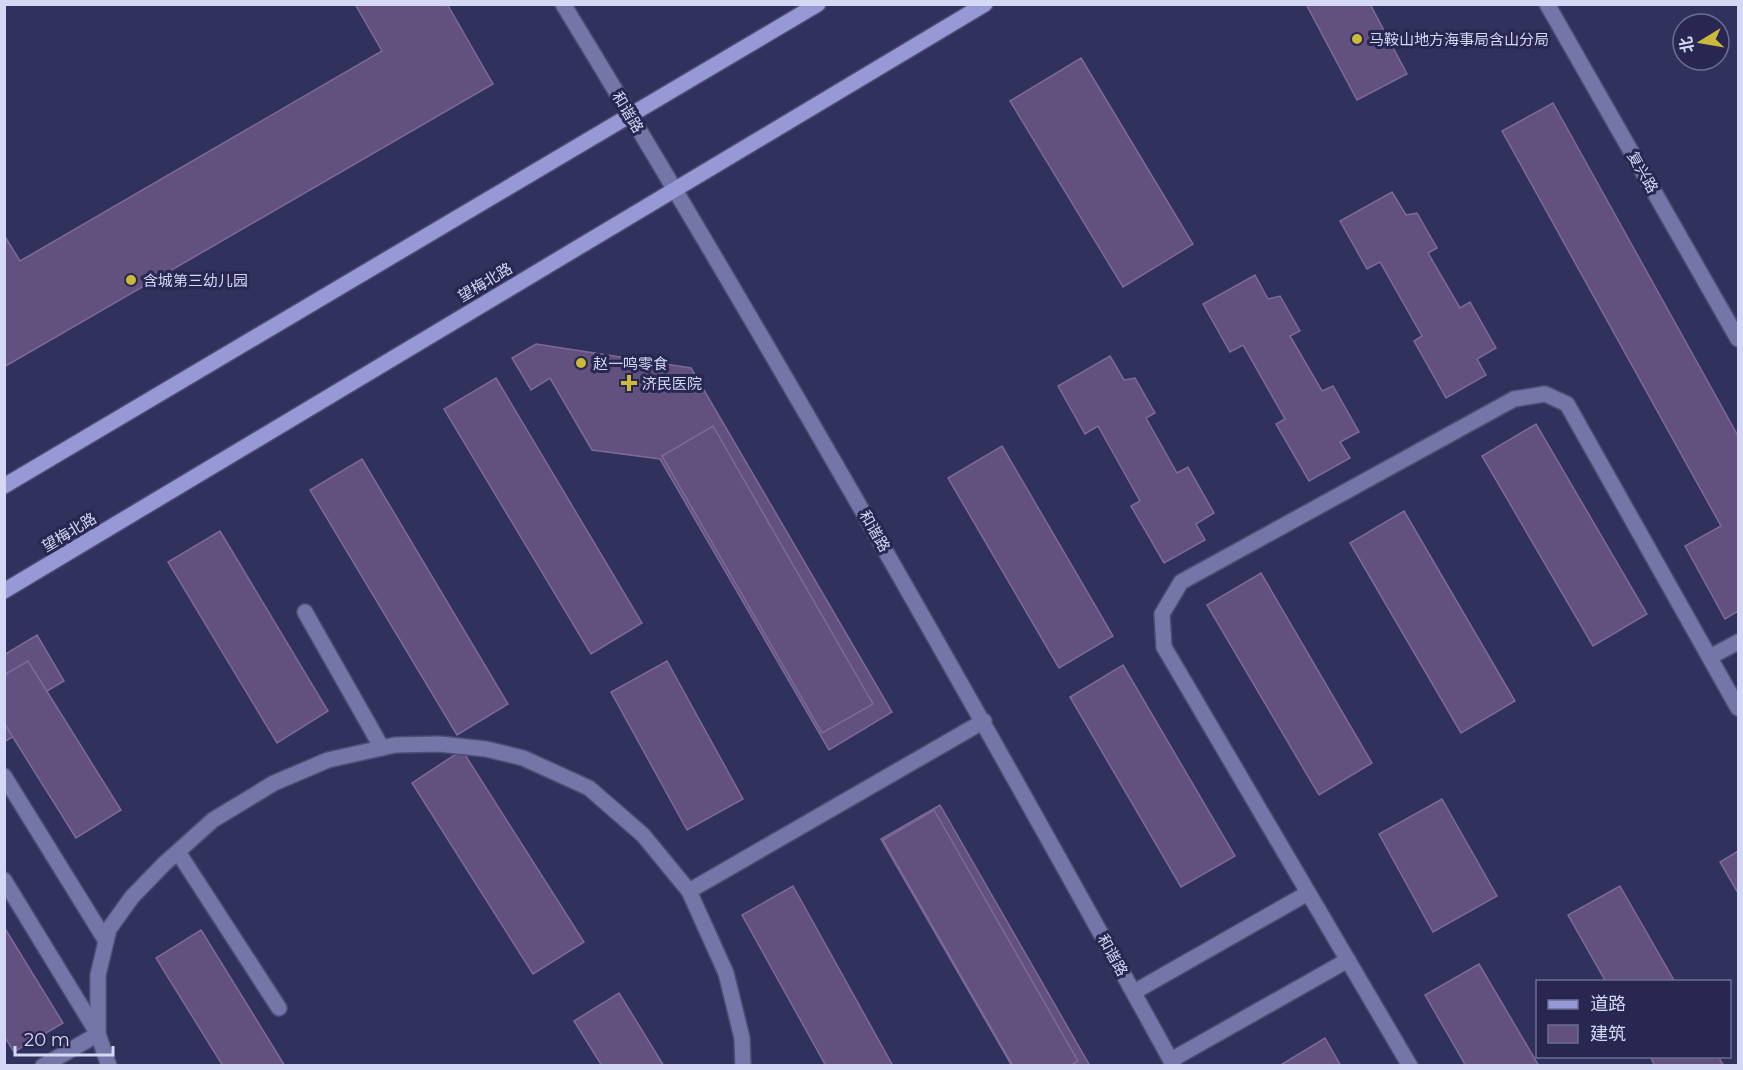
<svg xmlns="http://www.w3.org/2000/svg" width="1743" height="1070" font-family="Montserrat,'Noto Sans SC',sans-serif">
<rect width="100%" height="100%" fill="#31315d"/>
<!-- building -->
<g fill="#62507e" stroke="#7c6a9a" stroke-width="1.5">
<polygon points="355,4 447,4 493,84 4,367 4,235 20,261 382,51"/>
<polygon points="1306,4 1370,4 1407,74 1357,100"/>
<polygon points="1081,58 1193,244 1123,287 1010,101"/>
<polygon points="1553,103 1738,436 1738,611 1725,619 1685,546 1721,526 1502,131"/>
<polygon points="1392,192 1406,215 1417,213 1437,248 1428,253 1460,308 1470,302 1496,348 1477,359 1486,375 1446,398 1414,341 1422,336 1380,262 1367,269 1340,221"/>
<polygon points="1255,275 1268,299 1280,296 1300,331 1290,336 1322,391 1333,386 1359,432 1340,442 1350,458 1309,481 1276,424 1285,419 1243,345 1230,352 1203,304"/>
<polygon points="536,344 691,368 892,712 829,750 660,459 592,450 550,378 531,390 512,358"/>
<polygon points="1110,356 1124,380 1135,378 1155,413 1146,418 1177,473 1188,467 1214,513 1196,524 1205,540 1164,563 1131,506 1140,501 1098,426 1085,434 1058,386"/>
<polygon points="496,378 642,623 591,654 444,409"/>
<polygon points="1536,424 1647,614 1593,646 1482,456"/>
<polygon points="713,426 873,704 822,733 662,456"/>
<polygon points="1002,446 1113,636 1059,668 948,478"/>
<polygon points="362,459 508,704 457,735 310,490"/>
<polygon points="1404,511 1515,701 1461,733 1350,543"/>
<polygon points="220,531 328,711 277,743 168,562"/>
<polygon points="1261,573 1372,763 1319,795 1207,605"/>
<polygon points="37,635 64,681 20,707 31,726 4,742 4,655"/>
<polygon points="28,661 121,810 76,838 4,723 4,675"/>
<polygon points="667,661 743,799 687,830 611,692"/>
<polygon points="1123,665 1235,856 1181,887 1070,697"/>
<polygon points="462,750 584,942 533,974 412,783"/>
<polygon points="1442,799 1497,896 1433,932 1379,834"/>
<polygon points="940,805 1090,1066 1012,1066 881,839"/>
<polygon points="934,810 1078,1061 1070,1066 1013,1066 883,840"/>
<polygon points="1738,851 1738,893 1720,862"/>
<polygon points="793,886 893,1066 826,1066 742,915"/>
<polygon points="1620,886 1675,982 1606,982 1568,915"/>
<polygon points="4,927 63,1023 14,1052 4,1036"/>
<polygon points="201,930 285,1066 223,1066 156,958"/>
<polygon points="1479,964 1539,1066 1466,1066 1425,995"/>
<polygon points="619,993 664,1066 602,1066 574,1021"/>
<polygon points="1325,1038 1341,1066 1279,1066"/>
<polygon points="1650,1056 1718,1056 1724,1066 1655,1066"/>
</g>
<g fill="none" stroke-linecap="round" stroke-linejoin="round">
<!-- minor casing -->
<g stroke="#4e4e73" stroke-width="18">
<g id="minor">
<path d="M563,4c213,349 414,704 611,1062"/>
<polyline points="1547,4 1738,339"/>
<polyline points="305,612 382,748"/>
<polyline points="1710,657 1738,642"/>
<polyline points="4,776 106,941"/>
<polyline points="178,852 279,1008"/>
<polyline points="4,880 98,1034 43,1066"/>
<polyline points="689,891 984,721"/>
<polyline points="1134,992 1308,893"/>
<polyline points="1171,1060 1348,960"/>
<polyline points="109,1066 98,1034 98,975 109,929 132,897 164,864 213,820 274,783 328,760 395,745 439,744 486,749 523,758 589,788 643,835 689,891 726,973 742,1038 743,1066"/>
<polyline points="1410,1066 1164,647 1162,614 1181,582 1514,399 1545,394 1567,404 1738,708"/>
</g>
</g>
<!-- major casing -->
<g stroke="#4e4e73" stroke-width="18">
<g id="major">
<polyline points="4,486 818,4"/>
<polyline points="4,591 985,4"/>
</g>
</g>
<!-- minor -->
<use href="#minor" stroke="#7376a7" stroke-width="15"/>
<!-- major -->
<use href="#major" stroke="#9699d6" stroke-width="15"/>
</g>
<!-- markers -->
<g fill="#cbba39" stroke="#282752" stroke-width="2">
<circle cx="1357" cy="39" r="6"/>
<circle cx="131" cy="280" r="6"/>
<circle cx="581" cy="363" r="6"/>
<path d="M626 374h6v6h6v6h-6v6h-6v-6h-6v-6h6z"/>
</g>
<g text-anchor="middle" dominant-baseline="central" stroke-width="6" stroke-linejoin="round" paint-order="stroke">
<!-- poi labels -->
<g font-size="15" fill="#d5d8f4" stroke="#282752" text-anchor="start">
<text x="1369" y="39">马鞍山地方海事局含山分局</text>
<text x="143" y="280">含城第三幼儿园</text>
<text x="593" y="363">赵一鸣零食</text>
<text x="642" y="383">济民医院</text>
</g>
<!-- street labels -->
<g font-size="15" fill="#d5d8f4" stroke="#282752">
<text transform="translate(628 112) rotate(59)">和谐路</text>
<text transform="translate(1643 172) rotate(60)">复兴路</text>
<text transform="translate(485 282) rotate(-31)">望梅北路</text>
<text transform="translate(875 531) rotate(60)">和谐路</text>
<text transform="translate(69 532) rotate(-31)">望梅北路</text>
<text transform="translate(1113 955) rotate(61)">和谐路</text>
</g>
</g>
<!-- border -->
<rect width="1743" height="1070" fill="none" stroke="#d5d8f4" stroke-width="12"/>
<!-- legend -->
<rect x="1536" y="980" width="195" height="78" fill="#282752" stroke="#6d6e93" stroke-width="1.5"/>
<rect x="1548" y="1000" width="30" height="9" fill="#9699d6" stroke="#6d6e93" stroke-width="1.5"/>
<text x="1590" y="1010" font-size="18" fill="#d5d8f4">道路</text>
<rect x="1548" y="1025" width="30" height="18" fill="#62507e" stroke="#6d6e93" stroke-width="1.5"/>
<text x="1590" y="1040" font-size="18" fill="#d5d8f4">建筑</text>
<!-- north arrow -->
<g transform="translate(1701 42) rotate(259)"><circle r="28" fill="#282752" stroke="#6d6e93" stroke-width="1.5"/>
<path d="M0-4.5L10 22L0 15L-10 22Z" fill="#cbba39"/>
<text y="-9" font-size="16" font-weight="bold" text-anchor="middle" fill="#d5d8f4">北</text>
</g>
<!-- scale -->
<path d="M15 1046v9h98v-9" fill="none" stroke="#d5d8f4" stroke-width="3"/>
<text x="24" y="1046" font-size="18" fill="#d5d8f4" stroke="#282752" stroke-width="4.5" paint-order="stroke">20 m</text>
</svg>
